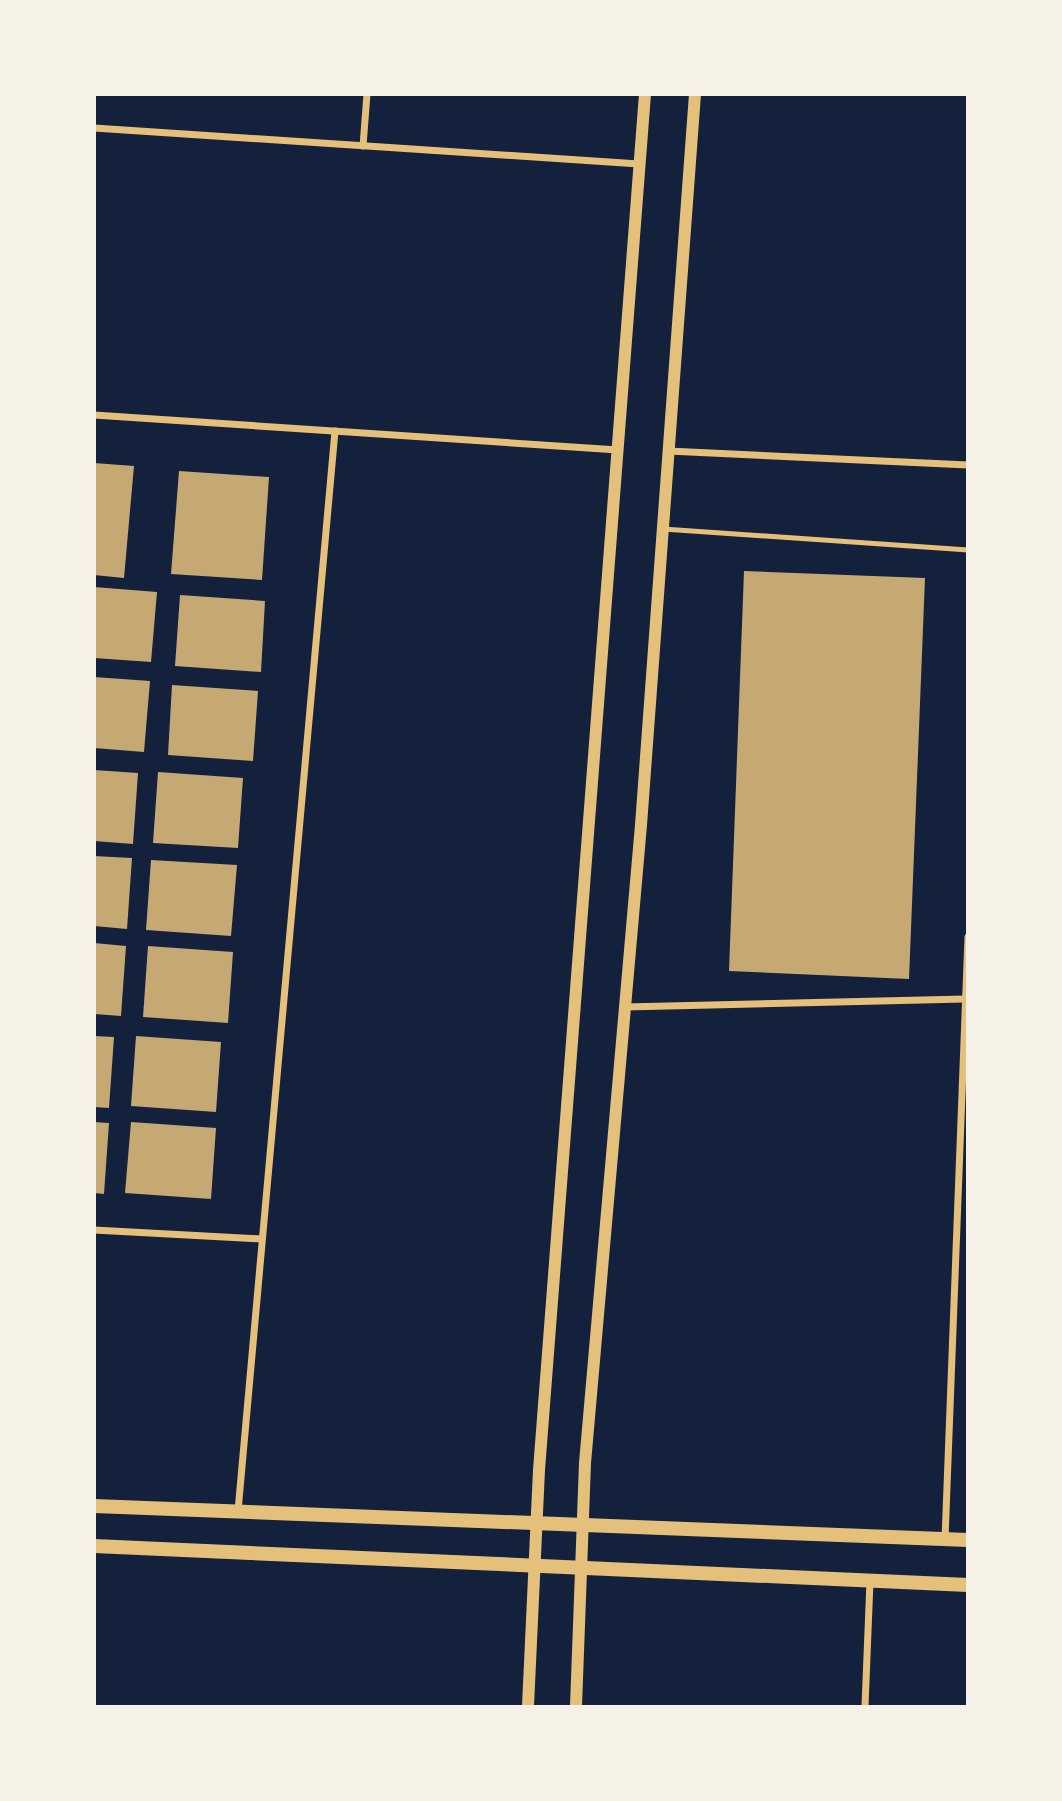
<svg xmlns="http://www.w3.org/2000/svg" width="1062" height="1801" font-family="Montserrat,sans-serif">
<rect width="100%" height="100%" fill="#14213d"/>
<!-- building -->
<g fill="#c6a872">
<polygon points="94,463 134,466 124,578 94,575"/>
<polygon points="179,471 269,477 262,580 171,574"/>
<polygon points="744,571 925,578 909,979 729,971"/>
<polygon points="94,587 157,592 151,662 94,658"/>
<polygon points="180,595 265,601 261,672 175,666"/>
<polygon points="94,677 150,681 144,752 94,748"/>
<polygon points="172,685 258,691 253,761 168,755"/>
<polygon points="94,770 138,773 133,844 94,841"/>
<polygon points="158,772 243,778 238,848 153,843"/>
<polygon points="94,856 132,858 127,929 94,926"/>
<polygon points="151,860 237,865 231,936 146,930"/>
<polygon points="94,943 126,946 121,1016 94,1014"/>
<polygon points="148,946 233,952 228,1023 143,1017"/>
<polygon points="94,1036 114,1037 109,1108 94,1107"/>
<polygon points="136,1036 221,1042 216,1112 131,1106"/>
<polygon points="94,1122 109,1123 104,1194 94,1193"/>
<polygon points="131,1122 216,1128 211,1199 125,1193"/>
</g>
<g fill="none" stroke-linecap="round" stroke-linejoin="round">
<!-- service -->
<polyline stroke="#e5c07b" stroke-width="5" points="663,529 968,550"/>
<!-- minor -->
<g stroke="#e5c07b" stroke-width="7">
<polyline points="94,128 639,164"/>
<polyline points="363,146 367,94"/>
<polyline points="94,415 618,450"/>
<polyline points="668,451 968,465"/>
<polyline points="625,1007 965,999"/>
<polyline points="94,1230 262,1239"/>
<polyline points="238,1511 335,431"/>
<polyline points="945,1539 968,937"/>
<polyline points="865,1706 870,1581"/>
</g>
<!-- tertiary -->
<g stroke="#e5c07b" stroke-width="12">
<polyline points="528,1706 539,1470 645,94"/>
<polyline points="576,1706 585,1463 641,825 695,94"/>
</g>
<!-- secondary -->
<g stroke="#e5c07b" stroke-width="14">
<polyline points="94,1506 968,1540"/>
<polyline points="94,1546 968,1585"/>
</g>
</g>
<!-- border -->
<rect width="1062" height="1801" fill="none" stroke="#f6f1e7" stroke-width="192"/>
</svg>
